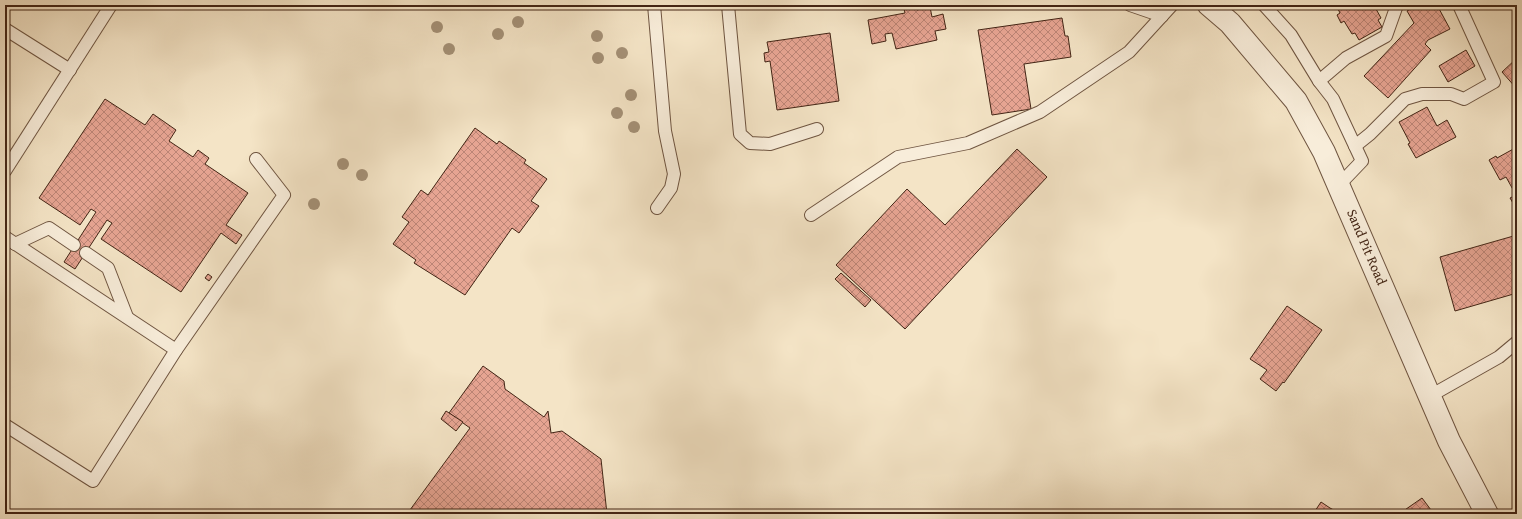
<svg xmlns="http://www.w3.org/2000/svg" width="1522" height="519" font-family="'Gentium Book Plus',serif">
<defs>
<pattern id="building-cross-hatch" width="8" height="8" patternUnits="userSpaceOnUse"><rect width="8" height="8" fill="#e6a492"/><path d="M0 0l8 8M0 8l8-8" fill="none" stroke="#bc8576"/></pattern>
</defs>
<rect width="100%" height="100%" fill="#f4e4c6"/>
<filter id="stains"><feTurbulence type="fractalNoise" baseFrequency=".005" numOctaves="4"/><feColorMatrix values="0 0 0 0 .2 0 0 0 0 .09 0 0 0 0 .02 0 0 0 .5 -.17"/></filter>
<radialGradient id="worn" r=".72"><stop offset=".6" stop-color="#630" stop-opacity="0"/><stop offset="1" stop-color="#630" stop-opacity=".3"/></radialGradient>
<!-- building -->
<g fill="url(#building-cross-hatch)" stroke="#432515">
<polygon points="1336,5 1379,5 1380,7 1376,9 1381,18 1378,20 1382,27 1359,40 1355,33 1352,34 1344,21 1341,23 1337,15 1340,13"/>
<polygon points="1418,5 1437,5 1450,29 1428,40 1425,44 1431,50 1388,98 1364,76 1414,23 1407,11"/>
<polygon points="917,6 917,10 930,7 932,17 943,14 946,29 935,31 937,40 896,49 892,33 885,34 886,41 872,44 868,20 905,13 904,9"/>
<polygon points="1062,18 1065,36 1068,36 1071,57 1024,64 1031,109 992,115 978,30"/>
<polygon points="830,33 839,101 777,110 770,61 765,62 764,53 769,52 767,42"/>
<polygon points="1466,50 1475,66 1448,82 1439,66"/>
<polygon points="1517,58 1517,89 1502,72"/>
<polygon points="105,99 145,125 153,114 176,130 169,141 193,157 198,150 209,158 205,164 248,193 226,225 242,235 236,244 221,233 181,292 101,239 112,223 107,220 75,269 64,262 96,212 91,209 80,225 39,198"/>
<polygon points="1427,107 1437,126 1447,120 1456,137 1416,158 1408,144 1410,143 1399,122"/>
<polygon points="475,128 497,144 499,141 526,160 524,163 547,179 531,201 539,206 519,233 512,228 465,295 414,263 416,260 393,244 409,222 402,217 421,190 428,195"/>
<polygon points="1517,147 1517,210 1510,198 1516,195 1506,177 1500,180 1489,160 1496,156 1497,158"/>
<polygon points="1017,149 1047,177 905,329 836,265 907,189 945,225"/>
<polygon points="1517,235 1517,293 1455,311 1440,257"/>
<polygon points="841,273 871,300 865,307 835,279"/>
<polygon points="208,274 212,277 209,281 205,278"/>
<polygon points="1287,306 1322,330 1284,383 1283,382 1276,391 1260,379 1267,370 1250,359"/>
<polygon points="483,366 504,381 505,389 544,417 548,411 551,433 562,431 601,459 607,514 407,514 470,428 449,413"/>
<polygon points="446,411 463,422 456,431 441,419"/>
<polygon points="1422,498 1434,514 1399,514"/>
<polygon points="1321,502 1330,508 1341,514 1313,514"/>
</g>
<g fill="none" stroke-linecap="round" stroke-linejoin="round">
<!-- service casing -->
<g stroke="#6f5541" stroke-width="14">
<g id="service">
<polyline points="654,5 665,131 674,174 671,188 657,208"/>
<polyline points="728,5 740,134 750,143 770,144 817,129"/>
<polyline points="1130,5 1162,16"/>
<polyline points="1264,5 1291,35 1319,81"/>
<polyline points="5,29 70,70"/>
<polyline points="1355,146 1370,134 1405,99 1422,94 1451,94 1464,99 1494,82 1459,5"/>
<polyline points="5,171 111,5"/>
<polyline points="1339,185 1362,161 1333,99 1319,81 1346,58 1386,36 1397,5"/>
<polyline points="811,215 898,157 968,143 1040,112 1129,52 1172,5"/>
<polyline points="5,237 176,350 93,481 5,425"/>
<polyline points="15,244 49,228 74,245"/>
<polyline points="86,253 108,268 127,317"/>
<polyline points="176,350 284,195 256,159"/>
<polyline points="1430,396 1499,357 1517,342"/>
</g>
</g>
<!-- minor casing -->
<g stroke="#6f5541" stroke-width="24">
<polyline id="minor" points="1209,5 1230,23 1296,101 1324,152 1449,441 1487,514"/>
</g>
<!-- service -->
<use href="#service" stroke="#f8edda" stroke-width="12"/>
<!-- minor -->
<use href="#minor" stroke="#f8edda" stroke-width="22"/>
</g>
<!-- trees -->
<g fill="#a49076">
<circle cx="518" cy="22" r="6"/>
<circle cx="437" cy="27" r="6"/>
<circle cx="498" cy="34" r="6"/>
<circle cx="597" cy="36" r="6"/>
<circle cx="449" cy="49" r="6"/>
<circle cx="622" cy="53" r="6"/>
<circle cx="598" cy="58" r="6"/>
<circle cx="631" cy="95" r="6"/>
<circle cx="617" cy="113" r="6"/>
<circle cx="634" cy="127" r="6"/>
<circle cx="343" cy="164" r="6"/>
<circle cx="362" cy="175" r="6"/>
<circle cx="314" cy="204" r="6"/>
</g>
<g text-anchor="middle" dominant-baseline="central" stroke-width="3.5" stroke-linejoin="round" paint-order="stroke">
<!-- street labels -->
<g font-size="14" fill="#432515" stroke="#f8edda">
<text transform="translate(1367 247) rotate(67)">Sand Pit Road</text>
</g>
</g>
<!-- margin -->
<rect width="1522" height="519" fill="none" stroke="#f4e4c6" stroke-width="20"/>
<rect x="6" y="6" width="1510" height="507" fill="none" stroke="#432515" stroke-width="2"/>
<rect x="10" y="10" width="1502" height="499" fill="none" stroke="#432515"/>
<rect width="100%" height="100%" filter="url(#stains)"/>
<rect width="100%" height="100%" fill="url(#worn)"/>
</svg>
